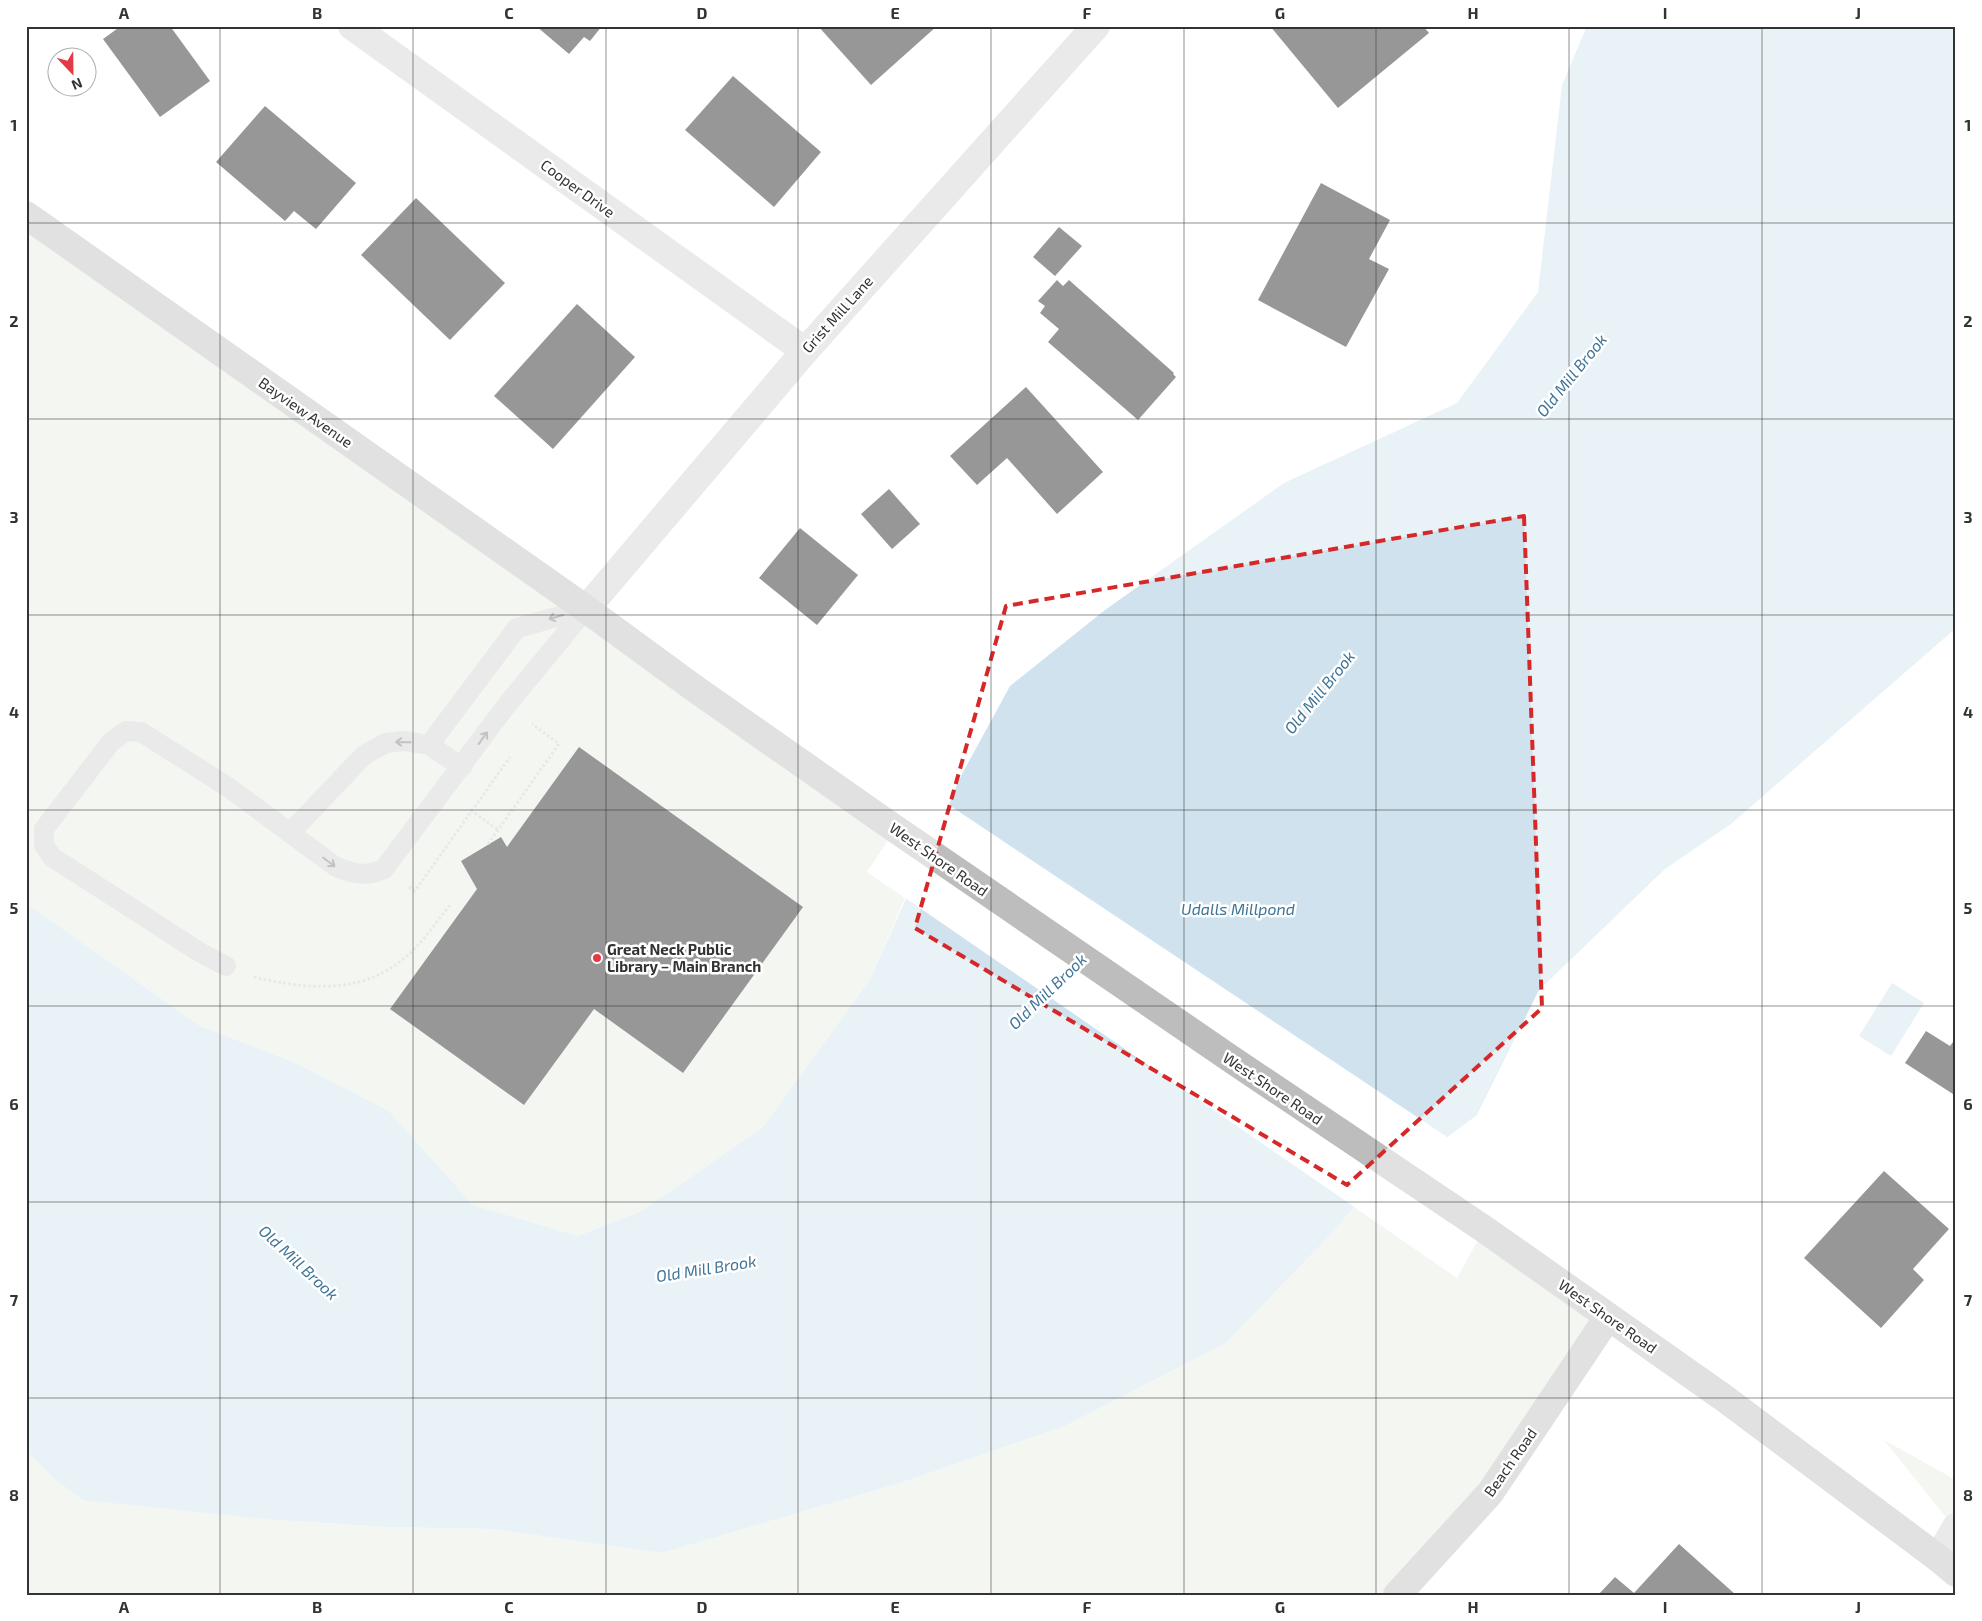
<svg xmlns="http://www.w3.org/2000/svg" width="1982" height="1621" font-family="'Exo 2',sans-serif">
<rect width="100%" height="100%" fill="#fff"/>
<!-- green -->
<g fill="#e6ecdf">
<polygon points="26,215 896,828 867,872 905,898 869,981 762,1128 641,1211 578,1236 473,1205 389,1111 296,1063 200,1026 26,903"/>
<polygon points="1354,1207 1457,1278 1484,1229 1608,1317 1397,1595 26,1595 26,1451 52,1477 276,1520 387,1527 493,1529 662,1553 900,1483 1065,1426 1226,1343 1332,1233"/>
<polygon points="1884,1440 1956,1480 1956,1530"/>
</g>
<!-- water -->
<g fill="#cfe2ee">
<polygon points="1587,26 1956,26 1956,628 1731,824 1665,869 1539,990 1477,1115 1354,1207 1332,1233 1226,1343 1065,1426 900,1483 662,1553 493,1529 387,1527 276,1520 83,1500 52,1477 26,1451 26,903 200,1026 296,1063 389,1111 473,1205 578,1236 641,1211 762,1128 869,981 962,774 1010,686 1105,610 1284,483 1457,403 1538,292 1562,85"/>
<polygon points="1892,983 1924,1003 1891,1056 1859,1036"/>
</g>
<!-- pier -->
<polygon fill="#fff" points="946,803 1450,1139 1356,1208 904,897"/>
<!-- building -->
<g fill="#1a1a1a">
<polygon points="121,26 170,26 210,81 160,117 103,39"/>
<polygon points="536,26 602,26 590,41 584,37 569,54"/>
<polygon points="818,26 937,26 871,85"/>
<polygon points="1270,26 1423,26 1429,33 1338,108"/>
<polygon points="733,76 821,152 774,207 685,130"/>
<polygon points="265,106 356,183 316,229 294,211 285,221 216,162"/>
<polygon points="1321,183 1390,220 1369,259 1389,269 1346,347 1258,300"/>
<polygon points="416,198 505,283 450,340 361,255"/>
<polygon points="1059,227 1082,246 1055,276 1033,257"/>
<polygon points="1057,280 1063,286 1069,280 1174,373 1173,374 1176,377 1138,420 1048,342 1059,329 1040,313 1045,306 1038,301"/>
<polygon points="577,304 635,357 553,449 494,396"/>
<polygon points="1026,387 1103,472 1057,514 1007,458 977,485 950,456"/>
<polygon points="889,489 920,524 892,549 861,514"/>
<polygon points="800,528 858,575 817,625 759,578"/>
<polygon points="579,747 803,907 683,1073 594,1009 524,1105 390,1009 477,889 461,861 501,837 507,847"/>
<polygon points="1926,1031 1950,1046 1956,1038 1956,1096 1905,1063"/>
<polygon points="1884,1171 1949,1229 1913,1269 1924,1280 1881,1328 1804,1258"/>
<polygon points="1679,1544 1736,1595 1598,1595 1615,1577 1634,1593"/>
</g>
<g fill="none" stroke-linecap="round" stroke-linejoin="round">
<!-- path -->
<g stroke="#cdcdcd" stroke-width="3" stroke-dasharray="2.5 2.5" stroke-linecap="butt">
<polyline points="471,810 498,830"/>
<polyline points="488,844 559,744 532,724"/>
<polyline points="409,887 415,891 510,757"/>
<path d="M254,977c51,12 105,18 148,-17 19,-15 33,-36 48,-55"/>
</g>
<!-- lane -->
<g stroke="#d0d0d0" stroke-width="20">
<polyline points="290,833 364,755 386,743 404,741 429,745 462,767"/>
<path d="M226,966l-25,-13 -149,-96 -8,-12v-16l67,-87 15,-11 15,1 87,55 108,80c19,7 29,10 48,2l122,-163 80,-97 -69,19 -88,117"/>
</g>
<!-- street -->
<g stroke="#d0d0d0" stroke-width="28">
<polyline points="352,26 805,351"/>
<polyline points="586,609 805,351 1096,26"/>
<polyline points="1938,1558 1956,1527"/>
</g>
<!-- secondary -->
<g stroke="#bdbdbd" stroke-width="28">
<polyline points="26,215 586,609 694,688 891,826 1231,1059 1484,1229 1724,1398 1938,1558 1956,1573"/>
<polyline points="1397,1595 1490,1493 1608,1317"/>
</g>
</g>
<!-- one-way arrows -->
<defs><path id="oneway-shaft" d="M-6 0H5M1.5-3L5.5 0L1.5 3" fill="none" stroke-width="1.6" stroke-linecap="round" stroke-linejoin="round" transform="scale(1.25)"/></defs>
<g stroke="#7a7a7a">
<use href="#oneway-shaft" transform="translate(556 617) rotate(164)"/>
<use href="#oneway-shaft" transform="translate(483 738) rotate(-54)"/>
<use href="#oneway-shaft" transform="translate(403 742) rotate(-179)"/>
<use href="#oneway-shaft" transform="translate(329 862) rotate(37)"/>
</g>
<!-- marked area -->
<path d="M0 0H1982V1621H0ZM1524,516l18,492 -195,177 -432,-257 91,-322z" fill="#fff" fill-opacity=".55" fill-rule="evenodd"/>
<path fill="none" stroke="#d62828" stroke-width="4" stroke-dasharray="10 6" stroke-linejoin="round" d="M1524,516l18,492 -195,177 -432,-257 91,-322z"/>
<!-- grid -->
<path fill="none" stroke="#333" stroke-width="1" stroke-opacity="0.55" d="M220,26v1569M413,26v1569M606,26v1569M798,26v1569M991,26v1569M1184,26v1569M1376,26v1569M1569,26v1569M1762,26v1569M26,223h1930M26,419h1930M26,615h1930M26,810h1930M26,1006h1930M26,1202h1930M26,1398h1930"/>
<!-- markers -->
<circle fill="#e63946" stroke="#fff" stroke-width="2" cx="597" cy="958" r="5"/>
<g text-anchor="middle" dominant-baseline="central" stroke-width="5" stroke-linejoin="round" paint-order="stroke">
<!-- street labels -->
<g font-size="15" fill="#333" stroke="#fff">
<text transform="translate(578 188) rotate(36)">Cooper Drive</text>
<text transform="translate(837 314) rotate(-48)">Grist Mill Lane</text>
<text transform="translate(306 412) rotate(35)">Bayview Avenue</text>
<text transform="translate(939 859) rotate(35)">West Shore Road</text>
<text transform="translate(1273 1088) rotate(34)">West Shore Road</text>
<text transform="translate(1608 1316) rotate(35)">West Shore Road</text>
<text transform="translate(1510 1462) rotate(-55)">Beach Road</text>
</g>
<!-- poi labels -->
<g font-size="15" font-weight="bold" fill="#333" stroke="#fff" text-anchor="start">
<text x="607" y="949">Great Neck Public<tspan x="607" dy="17">Library – Main Branch</tspan></text>
</g>
<!-- water labels -->
<g font-size="16" font-style="italic" fill="#3f7597" stroke="#fff">
<text transform="translate(1571 375) rotate(-51)">Old Mill Brook</text>
<text transform="translate(1319 692) rotate(-51)">Old Mill Brook</text>
<text x="1238" y="908">Udalls Millpond</text>
<text transform="translate(1047 991) rotate(-44)">Old Mill Brook</text>
<text transform="translate(299 1262) rotate(43)">Old Mill Brook</text>
<text transform="translate(706 1268) rotate(-9)">Old Mill Brook</text>
</g>
</g>
<!-- border -->
<rect width="1982" height="1621" fill="none" stroke="#ffffff" stroke-width="55"/>
<!-- north arrow -->
<g transform="translate(72 72) rotate(158)"><circle r="24" fill="#ffffff" stroke="#adadad"/>
<path d="M0-4L9 19L0 12L-9 19Z" fill="#e63946"/>
<text y="-8" font-size="14" font-weight="bold" text-anchor="middle" fill="#333333">N</text>
</g>
<rect x="28" y="28" width="1926" height="1566" fill="none" stroke="#333" stroke-width="2"/>
<g font-size="16" text-anchor="middle" font-weight="bold" fill="#333">
<text x="124" y="19">A</text>
<text x="317" y="19">B</text>
<text x="509" y="19">C</text>
<text x="702" y="19">D</text>
<text x="895" y="19">E</text>
<text x="1087" y="19">F</text>
<text x="1280" y="19">G</text>
<text x="1473" y="19">H</text>
<text x="1665" y="19">I</text>
<text x="1858" y="19">J</text>
<text x="14" y="131">1</text>
<text x="1968" y="131">1</text>
<text x="14" y="327">2</text>
<text x="1968" y="327">2</text>
<text x="14" y="523">3</text>
<text x="1968" y="523">3</text>
<text x="14" y="718">4</text>
<text x="1968" y="718">4</text>
<text x="14" y="914">5</text>
<text x="1968" y="914">5</text>
<text x="14" y="1110">6</text>
<text x="1968" y="1110">6</text>
<text x="14" y="1306">7</text>
<text x="1968" y="1306">7</text>
<text x="14" y="1501">8</text>
<text x="1968" y="1501">8</text>
<text x="124" y="1613">A</text>
<text x="317" y="1613">B</text>
<text x="509" y="1613">C</text>
<text x="702" y="1613">D</text>
<text x="895" y="1613">E</text>
<text x="1087" y="1613">F</text>
<text x="1280" y="1613">G</text>
<text x="1473" y="1613">H</text>
<text x="1665" y="1613">I</text>
<text x="1858" y="1613">J</text>
</g>
</svg>
